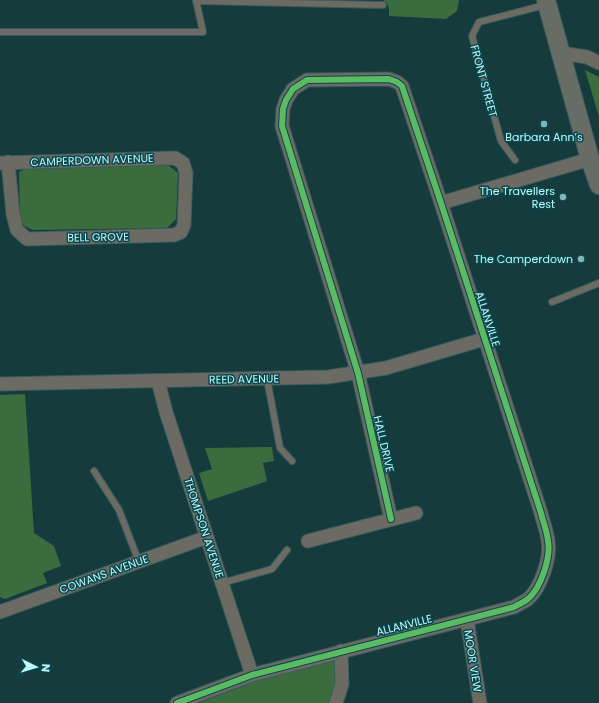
<svg xmlns="http://www.w3.org/2000/svg" width="599" height="703" font-family="Poppins,sans-serif">
<rect width="100%" height="100%" fill="#163b3d"/>
<!-- green -->
<g fill="#3b6c3e">
<path d="M383,0h76l-2,11 -11,8 -57,-3c0,-8 1,-11 -6,-16z"/>
<polygon points="585,70 599,77 599,117"/>
<polygon points="168,165 178,173 176,219 167,228 33,230 24,226 20,217 19,172 28,167"/>
<polygon points="25,394 34,533 54,546 61,566 43,573 47,583 5,599 0,597 0,395"/>
<polygon points="272,447 274,461 263,463 267,481 208,501 199,473 212,469 205,448"/>
<polygon points="334,661 336,684 330,703 199,703 257,680"/>
</g>
<g fill="none" stroke-linecap="round" stroke-linejoin="round">
<!-- lane casing -->
<g stroke="#395a5c" stroke-width="8">
<g id="lane">
<polyline points="196,1 383,5"/>
<polyline points="0,32 203,32 196,0"/>
<polyline points="515,160 501,141 472,36 479,22 545,5"/>
<polyline points="552,302 599,283"/>
<polyline points="267,379 280,448 292,461"/>
<polyline points="94,471 119,510 139,562"/>
<polyline points="222,583 272,569 287,550"/>
</g>
</g>
<!-- street casing -->
<g stroke="#395a5c" stroke-width="15">
<g id="street">
<polyline points="561,53 587,57 599,63"/>
<polyline points="0,163 175,158 183,163 186,173 184,225 181,232 174,235 27,239 17,230 13,214 8,162"/>
<polyline points="441,203 590,159"/>
<polyline points="158,381 166,412 252,675"/>
<polyline points="0,384 328,377 386,368 484,339"/>
<polyline points="308,541 416,513"/>
<polyline points="0,612 207,537"/>
<polyline points="467,620 480,703"/>
<path d="M177,703l75,-28 262,-68c5,-3 10,-5 14,-8 13,-11 23,-42 20,-58 -1,-10 -5,-19 -7,-28l-100,-310 -39,-117 -5,-4 -8,-3 -82,1 -14,9 -7,11 -3,9 -1,17 76,247 33,146"/>
<polyline points="336,703 342,684 341,651"/>
</g>
</g>
<!-- secondary casing -->
<g stroke="#395a5c" stroke-width="20">
<polyline id="secondary" points="546,0 590,159 599,185"/>
</g>
<!-- lane -->
<use href="#lane" stroke="#6b6b63" stroke-width="6"/>
<!-- street -->
<use href="#street" stroke="#6b6b63" stroke-width="13"/>
<!-- secondary -->
<use href="#secondary" stroke="#676c64" stroke-width="18"/>
<!-- cycleway casing -->
<g stroke="#05494e" stroke-width="8">
<path id="cycleway" d="M177,703l75,-28 262,-68c5,-3 10,-5 14,-8 13,-11 23,-42 20,-58 -1,-10 -5,-19 -7,-28l-100,-310 -39,-117 -5,-4 -8,-3 -82,1 -14,9 -7,11 -3,9 -1,17 76,247 33,146"/>
</g>
<!-- cycleway -->
<use href="#cycleway" stroke="#5cba63" stroke-width="6"/>
</g>
<!-- markers -->
<g fill="#87b4b8" stroke="#05494e" stroke-width="1.5">
<circle cx="544" cy="124" r="4"/>
<circle cx="563" cy="197" r="4"/>
<circle cx="581" cy="259" r="4"/>
</g>
<g text-anchor="middle" dominant-baseline="central" stroke-width="3" stroke-linejoin="round" paint-order="stroke">
<!-- street labels -->
<g font-size="11" fill="#c4f5fa" stroke="#05494e">
<text transform="translate(484 81) rotate(75)">FRONT STREET</text>
<text transform="translate(92 160) rotate(-2)">CAMPERDOWN AVENUE</text>
<text transform="translate(98 237) rotate(-1)">BELL GROVE</text>
<text transform="translate(488 319) rotate(72)">ALLANVILLE</text>
<text transform="translate(244 379) rotate(-1)">REED AVENUE</text>
<text transform="translate(384 444) rotate(77)">HALL DRIVE</text>
<text transform="translate(204 528) rotate(72)">THOMPSON AVENUE</text>
<text transform="translate(104 574) rotate(-20)">COWANS AVENUE</text>
<text transform="translate(404 625) rotate(-14)">ALLANVILLE</text>
<text transform="translate(473 661) rotate(81)">MOOR VIEW</text>
</g>
<!-- poi labels -->
<g font-size="11" fill="#c4f5fa" stroke="#05494e" text-anchor="end">
<text x="544" y="137" text-anchor="middle">Barbara Ann’s</text>
<text x="555" y="191">The Travellers<tspan x="555" dy="13">Rest</tspan></text>
<text x="573" y="259">The Camperdown</text>
</g>
</g>
<!-- north arrow -->
<g transform="translate(36 667) rotate(95)" stroke="#05494e" stroke-width="3" paint-order="stroke">
<path d="M0-3L7 15L0 10L-7 15Z" fill="#c4f5fa"/>
<text y="-6" font-size="11" font-weight="bold" text-anchor="middle" fill="#c4f5fa">N</text>
</g>
</svg>
